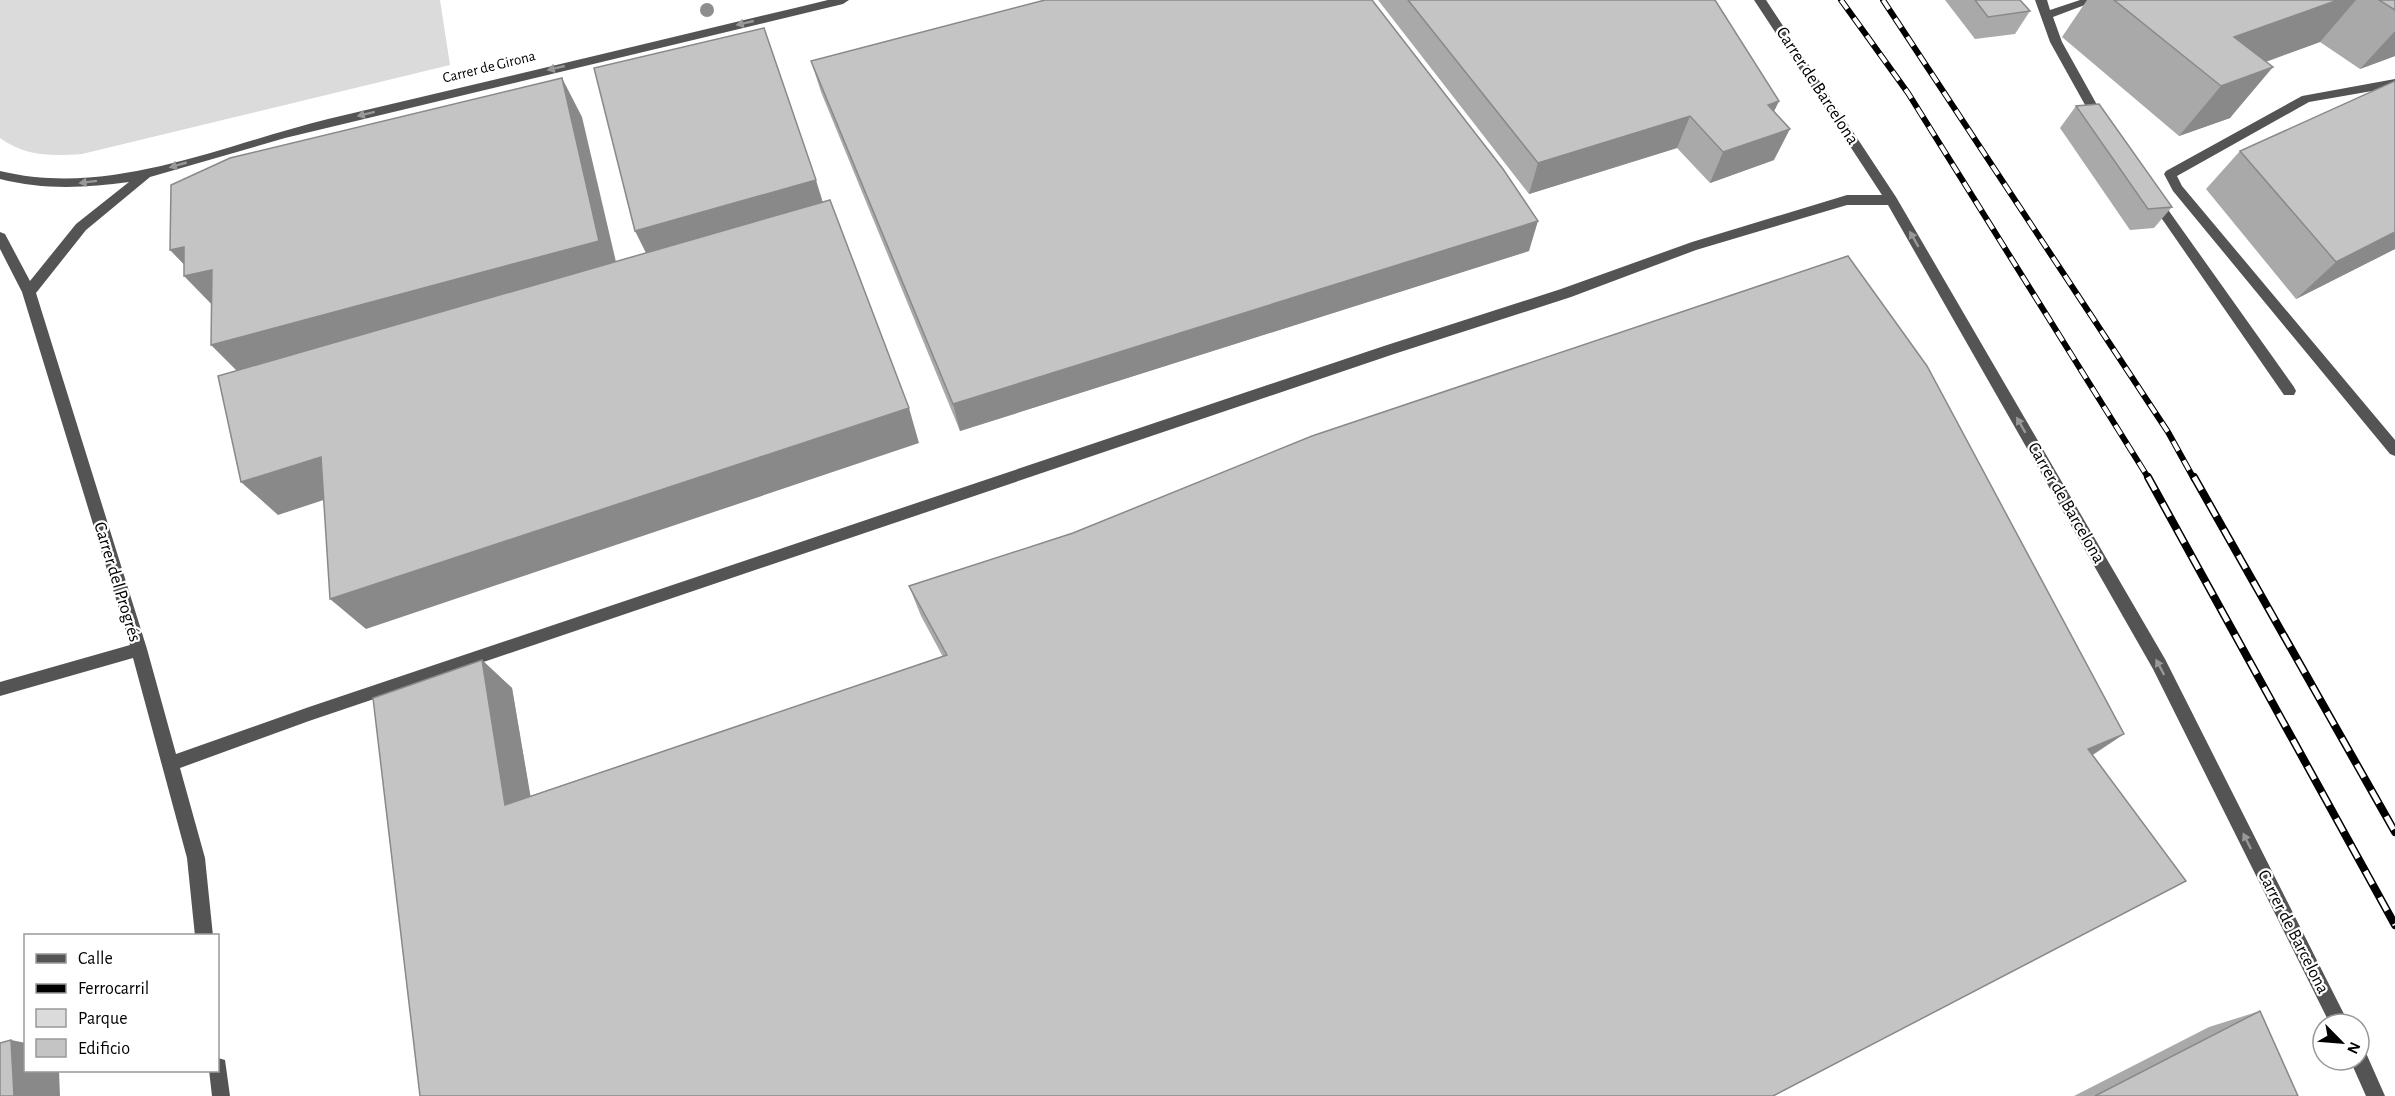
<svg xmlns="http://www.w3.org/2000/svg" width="2395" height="1096" font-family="'Alegreya Sans',sans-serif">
<rect width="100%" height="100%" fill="#fff"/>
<!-- green -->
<path fill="#dbdbdb" d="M0,0h440l10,65 -368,89c-31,2 -55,3 -82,-16z"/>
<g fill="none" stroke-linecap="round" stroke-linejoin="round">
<!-- minor -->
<g fill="#545454" fill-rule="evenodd">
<path d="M828,0h21l-6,4 -558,134 -135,39 -64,53 -50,63 111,356 29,105 133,-47 1075,-361 177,-57 131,-47 155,-47h35l-128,-195h12l130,197 269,462 184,365h-19l-177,-355 -265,-464h-41l-151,45 -125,47 -177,57 -1085,367 -129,47 25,90 8,78h-18l-8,-78 -54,-200 -133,38v-14l130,-37 -108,-353 -22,-43v-17l5,2 25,47 46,-57 53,-42c-44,6 -86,8 -129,-3v-8c111,27 222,-26 328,-52 167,-39 333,-79 500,-119z"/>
<polygon points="2035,0 2047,0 2050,10 2080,0 2098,0 2053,17 2062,42 2106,121 2104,124 2096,124 2094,121 2050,42"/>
<polygon points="2395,79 2395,87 2309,102 2177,176 2182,186 2395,440 2395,456 2390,454 2173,191 2164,174 2166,171 2302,96"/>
<polygon points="2155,195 2159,197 2294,387 2296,391 2294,395 2284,395 2151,203 2149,200 2151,197"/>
<polygon points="2359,1051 2366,1053 2385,1096 2366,1096 2350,1060 2359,1060"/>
<polygon points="218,1058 225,1060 230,1096 212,1096 209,1070 218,1070"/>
</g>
<!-- rail-far1 casing -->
<g stroke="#000" stroke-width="6">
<g id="rail-far1">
<polyline points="1841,0 1908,93 2149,479"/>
<polyline points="1883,0 2168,432 2194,479"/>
</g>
</g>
<!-- rail casing -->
<g stroke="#000" stroke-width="8">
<g id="rail">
<polyline points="2148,477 2395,925"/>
<polyline points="2194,477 2395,832"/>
</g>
</g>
<!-- rail-far1 -->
<use href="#rail-far1" stroke="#fff" stroke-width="4" stroke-dasharray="11" stroke-linecap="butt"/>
<!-- rail -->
<use href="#rail" stroke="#fff" stroke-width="5" stroke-dasharray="15" stroke-linecap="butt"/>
</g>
<!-- trees -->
<circle fill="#8e8e8e" cx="707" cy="10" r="7"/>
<!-- wall -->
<g fill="#a9a9a9">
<polygon points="1378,0 1715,0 1779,101 1774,111 1774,160 1710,183 1677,148 1529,194"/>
<polygon points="1945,0 2020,0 2030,11 2015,34 1975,39"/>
<polygon points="2087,0 2395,0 2395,56 2360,69 2320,42 2266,62 2230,118 2179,136 2062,37"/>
<polygon points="811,61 1529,251 960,431 821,92"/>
<polygon points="2076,106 2172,207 2154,228 2130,230 2060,128"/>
<polygon points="2240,151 2395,249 2296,299 2206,189"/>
<polygon points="909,586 2124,734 2093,755 420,1096 482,660 512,688 530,796 943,657 921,616"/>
<polygon points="2260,1011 2298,1096 2074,1096 2209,1027"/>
</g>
<!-- shaded-wall -->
<g fill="#898989">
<polygon points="2338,0 2356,0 2320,42 2214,80 2234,37"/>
<polygon points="2395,31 2395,56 2360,69"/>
<polygon points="2273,67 2230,118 2179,136 2221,86"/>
<polygon points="562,78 582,117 620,279 247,381 211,345"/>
<polygon points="1779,101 1764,132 1768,105"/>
<polygon points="1690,116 1677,148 1529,194 1538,163"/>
<polygon points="1790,129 1774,160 1710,183 1723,152"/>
<polygon points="816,180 828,219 654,269 635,231"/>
<polygon points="1538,221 1529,251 960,431 953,404"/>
<polygon points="2395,232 2395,249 2296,299 2336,262"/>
<polygon points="184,247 212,270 220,313 184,276 193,274 170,250"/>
<polygon points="909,408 919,443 366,629 330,599"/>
<polygon points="321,457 354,490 278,515 241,482"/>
<polygon points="482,660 512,688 536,828 505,805"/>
<polygon points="2124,734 2084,760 2088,749"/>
<polygon points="11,1040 26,1043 26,1071 59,1071 60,1096 14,1096"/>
</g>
<!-- building -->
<g fill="#c4c4c4" stroke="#898989" stroke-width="1.5">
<polygon points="1045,0 1372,0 1503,169 1538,221 953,404 811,61"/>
<polygon points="1408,0 1715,0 1779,101 1768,105 1790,129 1723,152 1690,116 1538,163"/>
<polygon points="1975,0 2020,0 2030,11 1988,17"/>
<polygon points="2114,0 2338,0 2234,37 2273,67 2221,86"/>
<polygon points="2379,0 2395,0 2395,10"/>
<polygon points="764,28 816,180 635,231 594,68"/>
<polygon points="562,78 599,241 211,345 212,270 184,276 184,247 170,250 171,185 230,158"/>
<polygon points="2395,81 2395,232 2336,262 2240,151"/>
<polygon points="2099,104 2172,207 2148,209 2076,106"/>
<polygon points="830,200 909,408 330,599 321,457 241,482 218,376"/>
<polygon points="1848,256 1927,366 2124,734 2088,749 2186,881 1773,1096 420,1096 373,698 482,660 505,805 947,655 909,586 1073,533 1312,436"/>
<polygon points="2260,1011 2298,1096 2095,1096"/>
<polygon points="11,1040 14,1096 0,1096 0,1043"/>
</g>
<!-- one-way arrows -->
<defs><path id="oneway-solid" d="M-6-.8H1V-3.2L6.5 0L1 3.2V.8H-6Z" transform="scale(1.5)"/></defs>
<g fill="#989898">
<use href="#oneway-solid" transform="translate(745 23) rotate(167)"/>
<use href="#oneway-solid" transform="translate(556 68) rotate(167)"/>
<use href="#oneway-solid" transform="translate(366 114) rotate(166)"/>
<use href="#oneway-solid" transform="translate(178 165) rotate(164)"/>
<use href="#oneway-solid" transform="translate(88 182) rotate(173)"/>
<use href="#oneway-solid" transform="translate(1914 239) rotate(-120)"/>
<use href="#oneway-solid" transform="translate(2021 425) rotate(-120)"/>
<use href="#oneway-solid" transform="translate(2160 667) rotate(-118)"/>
<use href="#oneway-solid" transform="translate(2247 841) rotate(-116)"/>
</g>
<g text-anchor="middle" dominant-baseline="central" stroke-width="4.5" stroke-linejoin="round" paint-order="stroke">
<!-- far-street labels -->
<g font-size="15" fill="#000" stroke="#fff">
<text transform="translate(489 67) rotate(-14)">Carrer de Girona</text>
</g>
<!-- street labels -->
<g font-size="18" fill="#000" stroke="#fff">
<text transform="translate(1817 86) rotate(57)">Carrer de Barcelona</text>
<text transform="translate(2066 503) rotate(60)">Carrer de Barcelona</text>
<text transform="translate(117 582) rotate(73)">Carrer del Progrés</text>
<text transform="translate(2293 932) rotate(63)">Carrer de Barcelona</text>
</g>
</g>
<!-- legend -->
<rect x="24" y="934" width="195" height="138" fill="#ffffff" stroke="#999999" stroke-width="1.5"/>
<rect x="36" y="954" width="30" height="9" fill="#545454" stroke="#999999" stroke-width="1.5"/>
<text x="78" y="964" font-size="18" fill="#000000">Calle</text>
<rect x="36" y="984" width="30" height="9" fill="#000000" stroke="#999999" stroke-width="1.5"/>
<text x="78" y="994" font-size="18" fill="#000000">Ferrocarril</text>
<rect x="36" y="1009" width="30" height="18" fill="#dbdbdb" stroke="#999999" stroke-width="1.5"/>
<text x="78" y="1024" font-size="18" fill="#000000">Parque</text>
<rect x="36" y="1039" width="30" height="18" fill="#c4c4c4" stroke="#999999" stroke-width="1.5"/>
<text x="78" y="1054" font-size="18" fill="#000000">Edificio</text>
<!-- north arrow -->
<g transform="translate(2341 1042) rotate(115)"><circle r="28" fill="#ffffff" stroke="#999999" stroke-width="1.5"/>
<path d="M0-4.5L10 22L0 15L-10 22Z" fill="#000000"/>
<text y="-9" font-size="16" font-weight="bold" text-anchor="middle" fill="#000000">N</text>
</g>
</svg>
